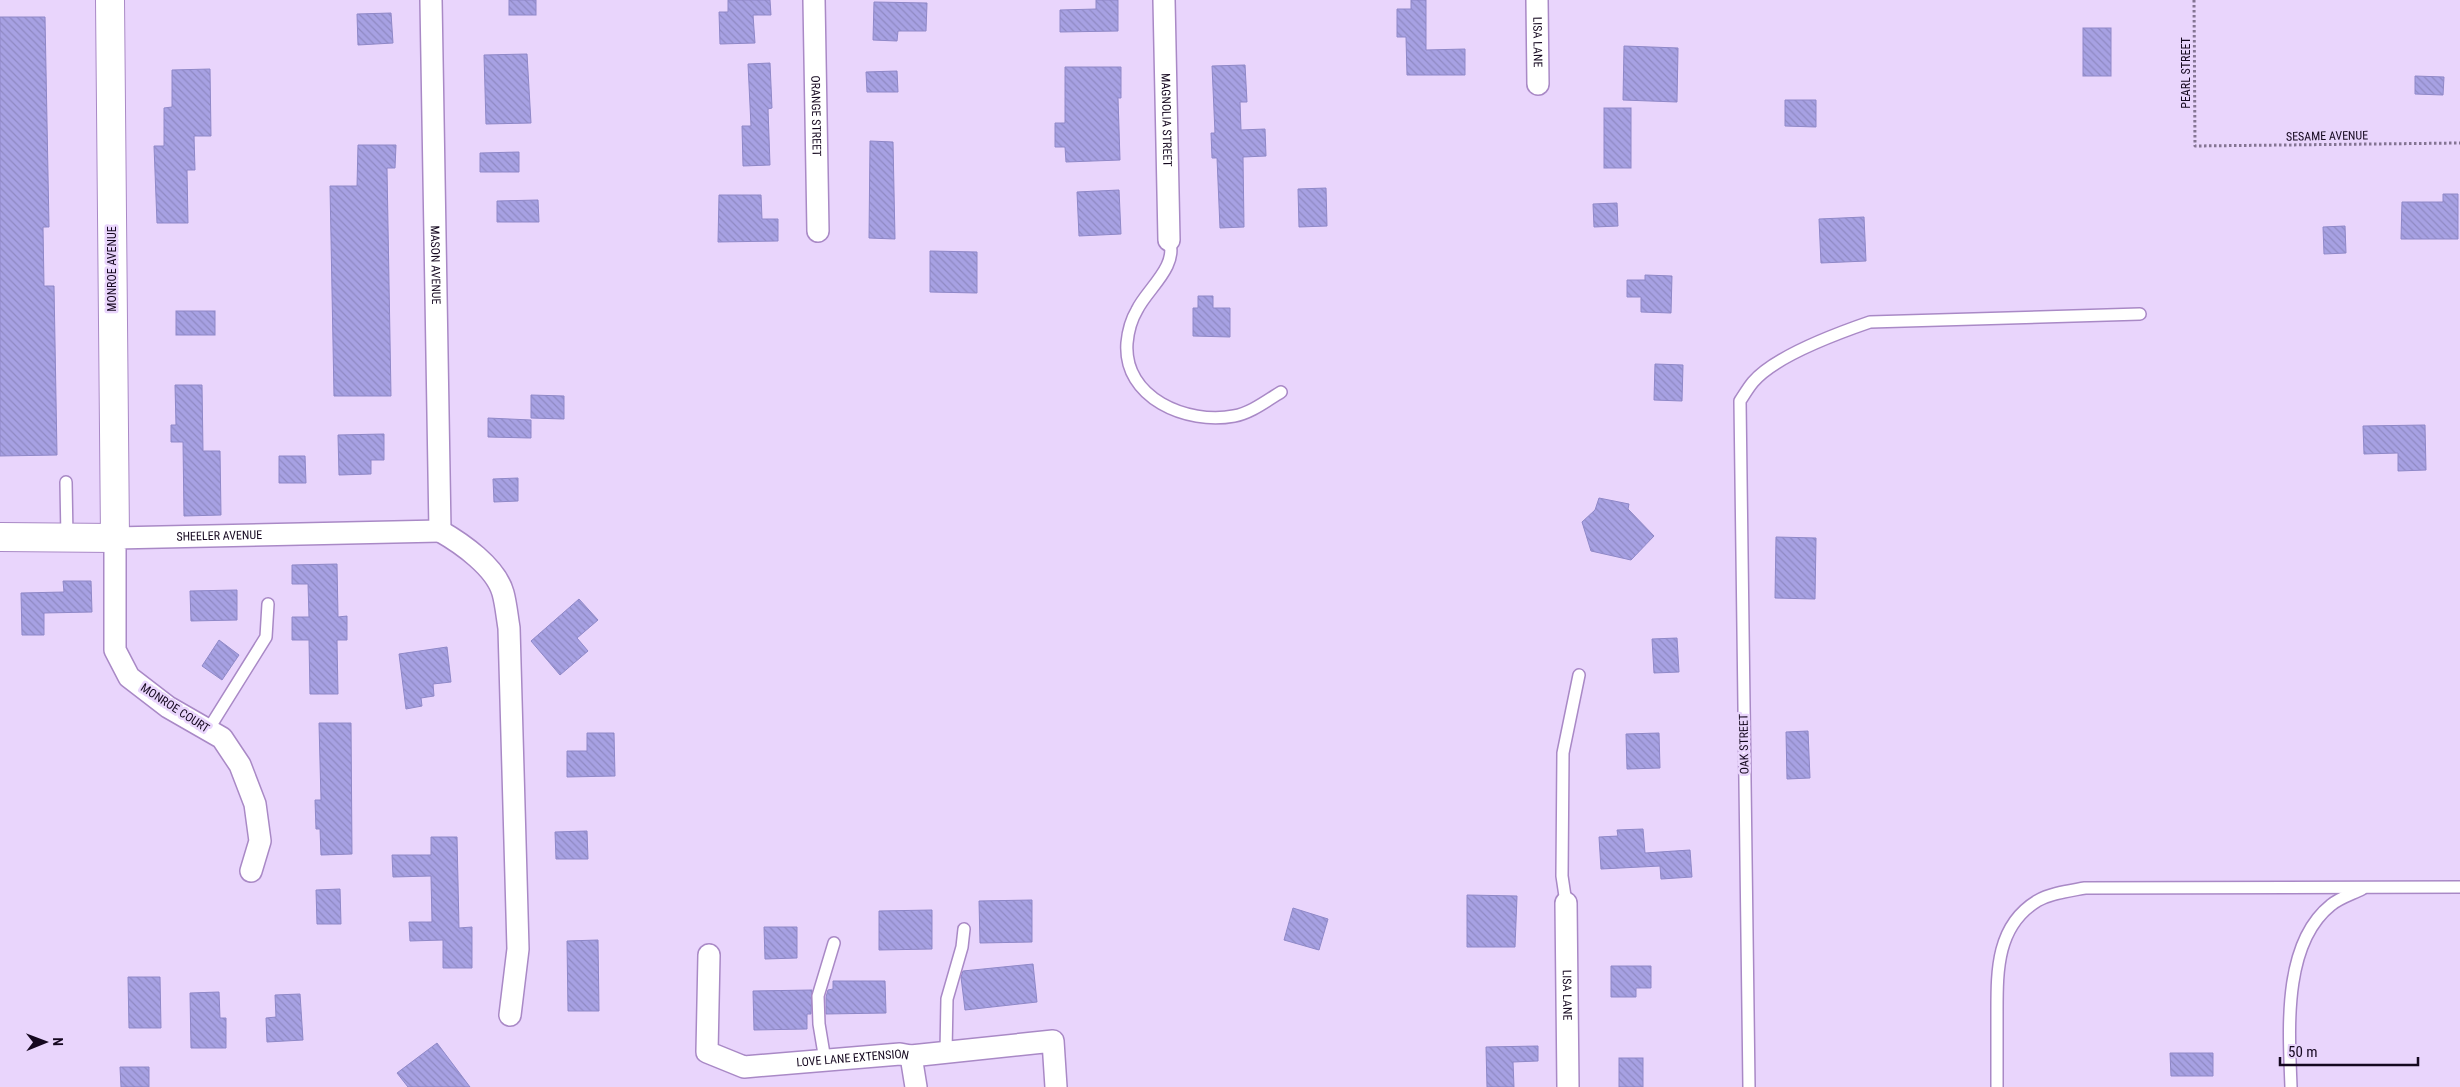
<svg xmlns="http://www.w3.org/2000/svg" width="2460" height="1087" font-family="'Roboto Condensed',sans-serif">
<defs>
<pattern id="building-back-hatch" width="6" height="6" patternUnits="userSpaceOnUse" patternTransform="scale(1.25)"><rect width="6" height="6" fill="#a7a1e3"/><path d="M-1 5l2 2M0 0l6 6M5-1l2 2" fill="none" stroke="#8f89c2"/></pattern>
</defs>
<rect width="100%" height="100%" fill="#e9d5fc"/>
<!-- building -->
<g fill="url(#building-back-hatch)" stroke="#8f88c8">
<rect x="509" y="0" width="27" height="15"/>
<polygon points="728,0 770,0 771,15 753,15 755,43 720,44 719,12 728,12"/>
<polygon points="1096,0 1118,0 1118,31 1060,32 1060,10 1096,9"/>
<polygon points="1411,0 1426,0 1426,50 1465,49 1465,75 1407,75 1406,37 1397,37 1397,9 1411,9"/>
<polygon points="874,2 927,3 926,31 898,31 897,41 873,40"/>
<polygon points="391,13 393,43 358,45 357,14"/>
<polygon points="0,17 45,17 49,227 43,227 44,286 54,286 57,455 0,456"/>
<rect x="2083" y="28" width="28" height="48"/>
<polygon points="1624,46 1678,48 1677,102 1623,100"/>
<polygon points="527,54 531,123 486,124 484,55"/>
<polygon points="770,63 772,108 768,109 770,165 743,166 742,126 751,126 748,64"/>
<polygon points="1245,65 1247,102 1240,102 1241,130 1265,129 1266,156 1243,157 1244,227 1220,228 1217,158 1212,158 1211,133 1215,133 1212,66"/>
<polygon points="1065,67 1121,67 1121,98 1118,98 1120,160 1066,162 1065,147 1055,147 1055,123 1065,123"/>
<polygon points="210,69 211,136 194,136 195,170 187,170 188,223 157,223 154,146 164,146 164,108 172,107 172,70"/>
<polygon points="897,71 898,92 867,92 866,72"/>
<polygon points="2415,76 2444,77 2443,95 2415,94"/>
<polygon points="1785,100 1816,100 1816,127 1785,126"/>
<rect x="1604" y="108" width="27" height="60"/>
<polygon points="870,141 893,142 895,239 869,238"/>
<polygon points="358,145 396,145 395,168 387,168 391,396 334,396 330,186 357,186"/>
<polygon points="519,152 519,172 480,172 480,153"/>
<polygon points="1326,188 1327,226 1299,227 1298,189"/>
<polygon points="1119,190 1121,234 1079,236 1077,192"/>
<polygon points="2443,194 2458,194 2458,239 2401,239 2402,202 2443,202"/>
<polygon points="719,195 761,195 762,219 778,219 778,241 718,242"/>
<polygon points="538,200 539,222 497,222 497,201"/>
<polygon points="1617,203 1618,226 1594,227 1593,204"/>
<polygon points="1864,217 1866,261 1821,263 1819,219"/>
<polygon points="2345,226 2346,253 2324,254 2323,227"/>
<polygon points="930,251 977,252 977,293 930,292"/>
<polygon points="1645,275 1672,276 1671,313 1641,312 1641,297 1627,297 1627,280 1645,280"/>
<polygon points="1198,296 1213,296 1213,308 1230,308 1230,337 1193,336 1193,308 1198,308"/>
<rect x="176" y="311" width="39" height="24"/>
<polygon points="1655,364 1683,365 1682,401 1654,400"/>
<polygon points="175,385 202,385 203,451 220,451 221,515 184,516 183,442 171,442 171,425 176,425"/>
<polygon points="531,395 564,396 564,419 531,418"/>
<polygon points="488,418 531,420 531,438 488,437"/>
<polygon points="2425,425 2426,470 2398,471 2398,453 2364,454 2363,426"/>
<polygon points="384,434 384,460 371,460 371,474 339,475 338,435"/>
<polygon points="279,456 305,456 306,483 279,483"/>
<polygon points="518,478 518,501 494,502 493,479"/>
<polygon points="1599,498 1629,504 1628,509 1654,536 1631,560 1591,551 1582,522 1595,510"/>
<polygon points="1776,537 1816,538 1815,599 1775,598"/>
<polygon points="337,564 338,617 347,616 347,640 337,640 338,694 310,694 309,640 292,640 292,617 309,617 308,584 292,584 292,565"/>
<polygon points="63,581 91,581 92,612 44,613 44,635 22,635 21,593 64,592"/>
<polygon points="237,590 237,620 191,621 190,591"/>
<polygon points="579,599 598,620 577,638 588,651 560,675 531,641"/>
<polygon points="1677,638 1679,672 1654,673 1652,639"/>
<polygon points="219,640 239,655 222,680 202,666"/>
<polygon points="447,647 451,682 433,684 434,696 421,698 422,706 406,709 399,654"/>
<polygon points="319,723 351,723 352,854 321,855 320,829 316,829 315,800 321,800"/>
<polygon points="1808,731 1810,778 1787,779 1786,732"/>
<polygon points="587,733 614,733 615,776 567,777 567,751 587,751"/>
<polygon points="1659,733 1660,768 1627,769 1626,734"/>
<polygon points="1643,829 1645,853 1690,850 1692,877 1661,879 1660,866 1601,869 1599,837 1618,836 1617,830"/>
<polygon points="587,831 588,859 556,859 555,832"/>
<polygon points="431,837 457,837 459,928 472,927 472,968 443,968 443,940 410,941 409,922 432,922 431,876 393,877 392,855 431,855"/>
<polygon points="340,889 341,924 317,924 316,890"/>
<polygon points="1467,895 1517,896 1515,947 1467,947"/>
<polygon points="1032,900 1032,942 980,943 979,901"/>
<polygon points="1293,908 1328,919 1319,950 1284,940"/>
<polygon points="932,910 932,949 879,950 879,911"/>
<polygon points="764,927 797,927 797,958 765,959"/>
<polygon points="598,940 599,1011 568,1011 567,941"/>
<polygon points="1033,964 1037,1002 965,1010 961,977 963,971"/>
<polygon points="1611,966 1651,966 1651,988 1636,988 1636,997 1611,997"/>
<polygon points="128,977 160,977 161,1028 129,1028"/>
<polygon points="833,981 885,981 886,1013 826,1014 826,997 828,990 833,989"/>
<polygon points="812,990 811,1014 807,1014 807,1029 754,1030 753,991"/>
<polygon points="219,992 220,1018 226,1018 226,1048 191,1048 190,993"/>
<polygon points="300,994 303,1040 267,1042 266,1018 276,1017 275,995"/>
<polygon points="437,1043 470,1087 408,1087 397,1073"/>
<polygon points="1538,1046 1538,1061 1513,1062 1514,1087 1487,1087 1486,1047"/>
<polygon points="2170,1053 2213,1053 2213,1076 2171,1076"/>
<rect x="1619" y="1058" width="24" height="29"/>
<polygon points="120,1067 149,1067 149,1087 121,1087"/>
</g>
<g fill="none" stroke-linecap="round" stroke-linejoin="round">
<!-- lane casing -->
<g stroke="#a989c6" stroke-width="14">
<g id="lane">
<path d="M1169,240c10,26 -22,49 -32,70 -6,10 -9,22 -10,33 -4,55 60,82 107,73 17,-3 32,-15 47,-24"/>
<polyline points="66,482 67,538"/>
<polyline points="208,730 266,637 268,604"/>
<polyline points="1566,903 1562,876 1563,753 1579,675"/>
<polyline points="946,1052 947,999 962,947 964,929"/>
<polyline points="825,1060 819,1024 818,996 834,943"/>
<path d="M1749,1087l-9,-686c4,-6 8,-13 13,-19 22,-26 85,-49 117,-60l270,-8"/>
<path d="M1997,1087c0,-24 0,-49 0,-73 0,-42 -1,-88 40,-113 14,-8 32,-10 48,-13l375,-1"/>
<path d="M2291,1087c-2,-56 -9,-143 40,-182 8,-7 21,-11 31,-16"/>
</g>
</g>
<!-- street casing -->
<g stroke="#a989c6" stroke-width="24">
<g id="street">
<path id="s1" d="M431,0l9,531"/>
<path id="s2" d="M814,0l4,231"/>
<path id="s3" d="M1164,0l5,240"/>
<path id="s4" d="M1537,0l1,84"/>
<path d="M440,531c21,12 56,36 63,62 3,11 4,23 6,35l9,321 -8,66"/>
<path id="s5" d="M251,871l9,-30 -5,-37 -15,-39 -18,-27 -54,-31 -39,-30 -14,-27v-112l325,-7"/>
<path id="s6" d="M1566,903l2,184"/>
<path id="s7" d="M709,955l-2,97 37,15 156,-13 11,2 142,-15 3,46"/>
<polyline points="911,1056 916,1087"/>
</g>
</g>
<!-- secondary casing -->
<g stroke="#a989c6" stroke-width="30">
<polyline id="secondary" points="0,537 115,538 110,0"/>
</g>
<!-- path -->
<polyline stroke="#847493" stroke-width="3" stroke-dasharray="2.5 2.5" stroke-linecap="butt" points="2194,0 2195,146 2460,143"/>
<!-- lane -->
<use href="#lane" stroke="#fff" stroke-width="11"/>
<!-- street -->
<use href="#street" stroke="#fff" stroke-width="21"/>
<!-- secondary -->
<use href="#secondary" stroke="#fff" stroke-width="28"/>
</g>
<g text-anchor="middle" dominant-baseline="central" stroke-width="5" stroke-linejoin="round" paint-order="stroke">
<!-- street labels -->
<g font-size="12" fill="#15081f" stroke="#e9d5fc">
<text stroke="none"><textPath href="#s4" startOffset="42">LISA LANE</textPath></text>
<text transform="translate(2186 73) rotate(-90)">PEARL STREET</text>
<text stroke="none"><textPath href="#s2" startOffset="116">ORANGE STREET</textPath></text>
<text stroke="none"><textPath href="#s3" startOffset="120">MAGNOLIA STREET</textPath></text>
<text transform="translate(2327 136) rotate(-1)">SESAME AVENUE</text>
<text stroke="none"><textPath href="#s1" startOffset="265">MASON AVENUE</textPath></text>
<text transform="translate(112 269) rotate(-90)">MONROE AVENUE</text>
<text stroke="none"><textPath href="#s5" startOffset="501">SHEELER AVENUE</textPath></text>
<text transform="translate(175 708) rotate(33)">MONROE COURT</text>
<text transform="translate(1744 744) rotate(-91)">OAK STREET</text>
<text stroke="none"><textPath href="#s6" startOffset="92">LISA LANE</textPath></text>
<text stroke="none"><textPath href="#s7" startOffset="246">LOVE LANE EXTENSION</textPath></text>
</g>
</g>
<!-- north arrow -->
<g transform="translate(45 1042) rotate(89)" stroke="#e9d5fc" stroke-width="4" paint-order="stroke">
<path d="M0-4L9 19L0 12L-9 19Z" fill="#15081f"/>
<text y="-8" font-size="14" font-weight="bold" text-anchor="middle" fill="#15081f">N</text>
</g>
<!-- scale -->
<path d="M2280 1057v8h138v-8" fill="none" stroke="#15081f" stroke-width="2.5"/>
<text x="2288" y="1057" font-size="15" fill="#15081f" stroke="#e9d5fc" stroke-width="4" paint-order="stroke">50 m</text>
</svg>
